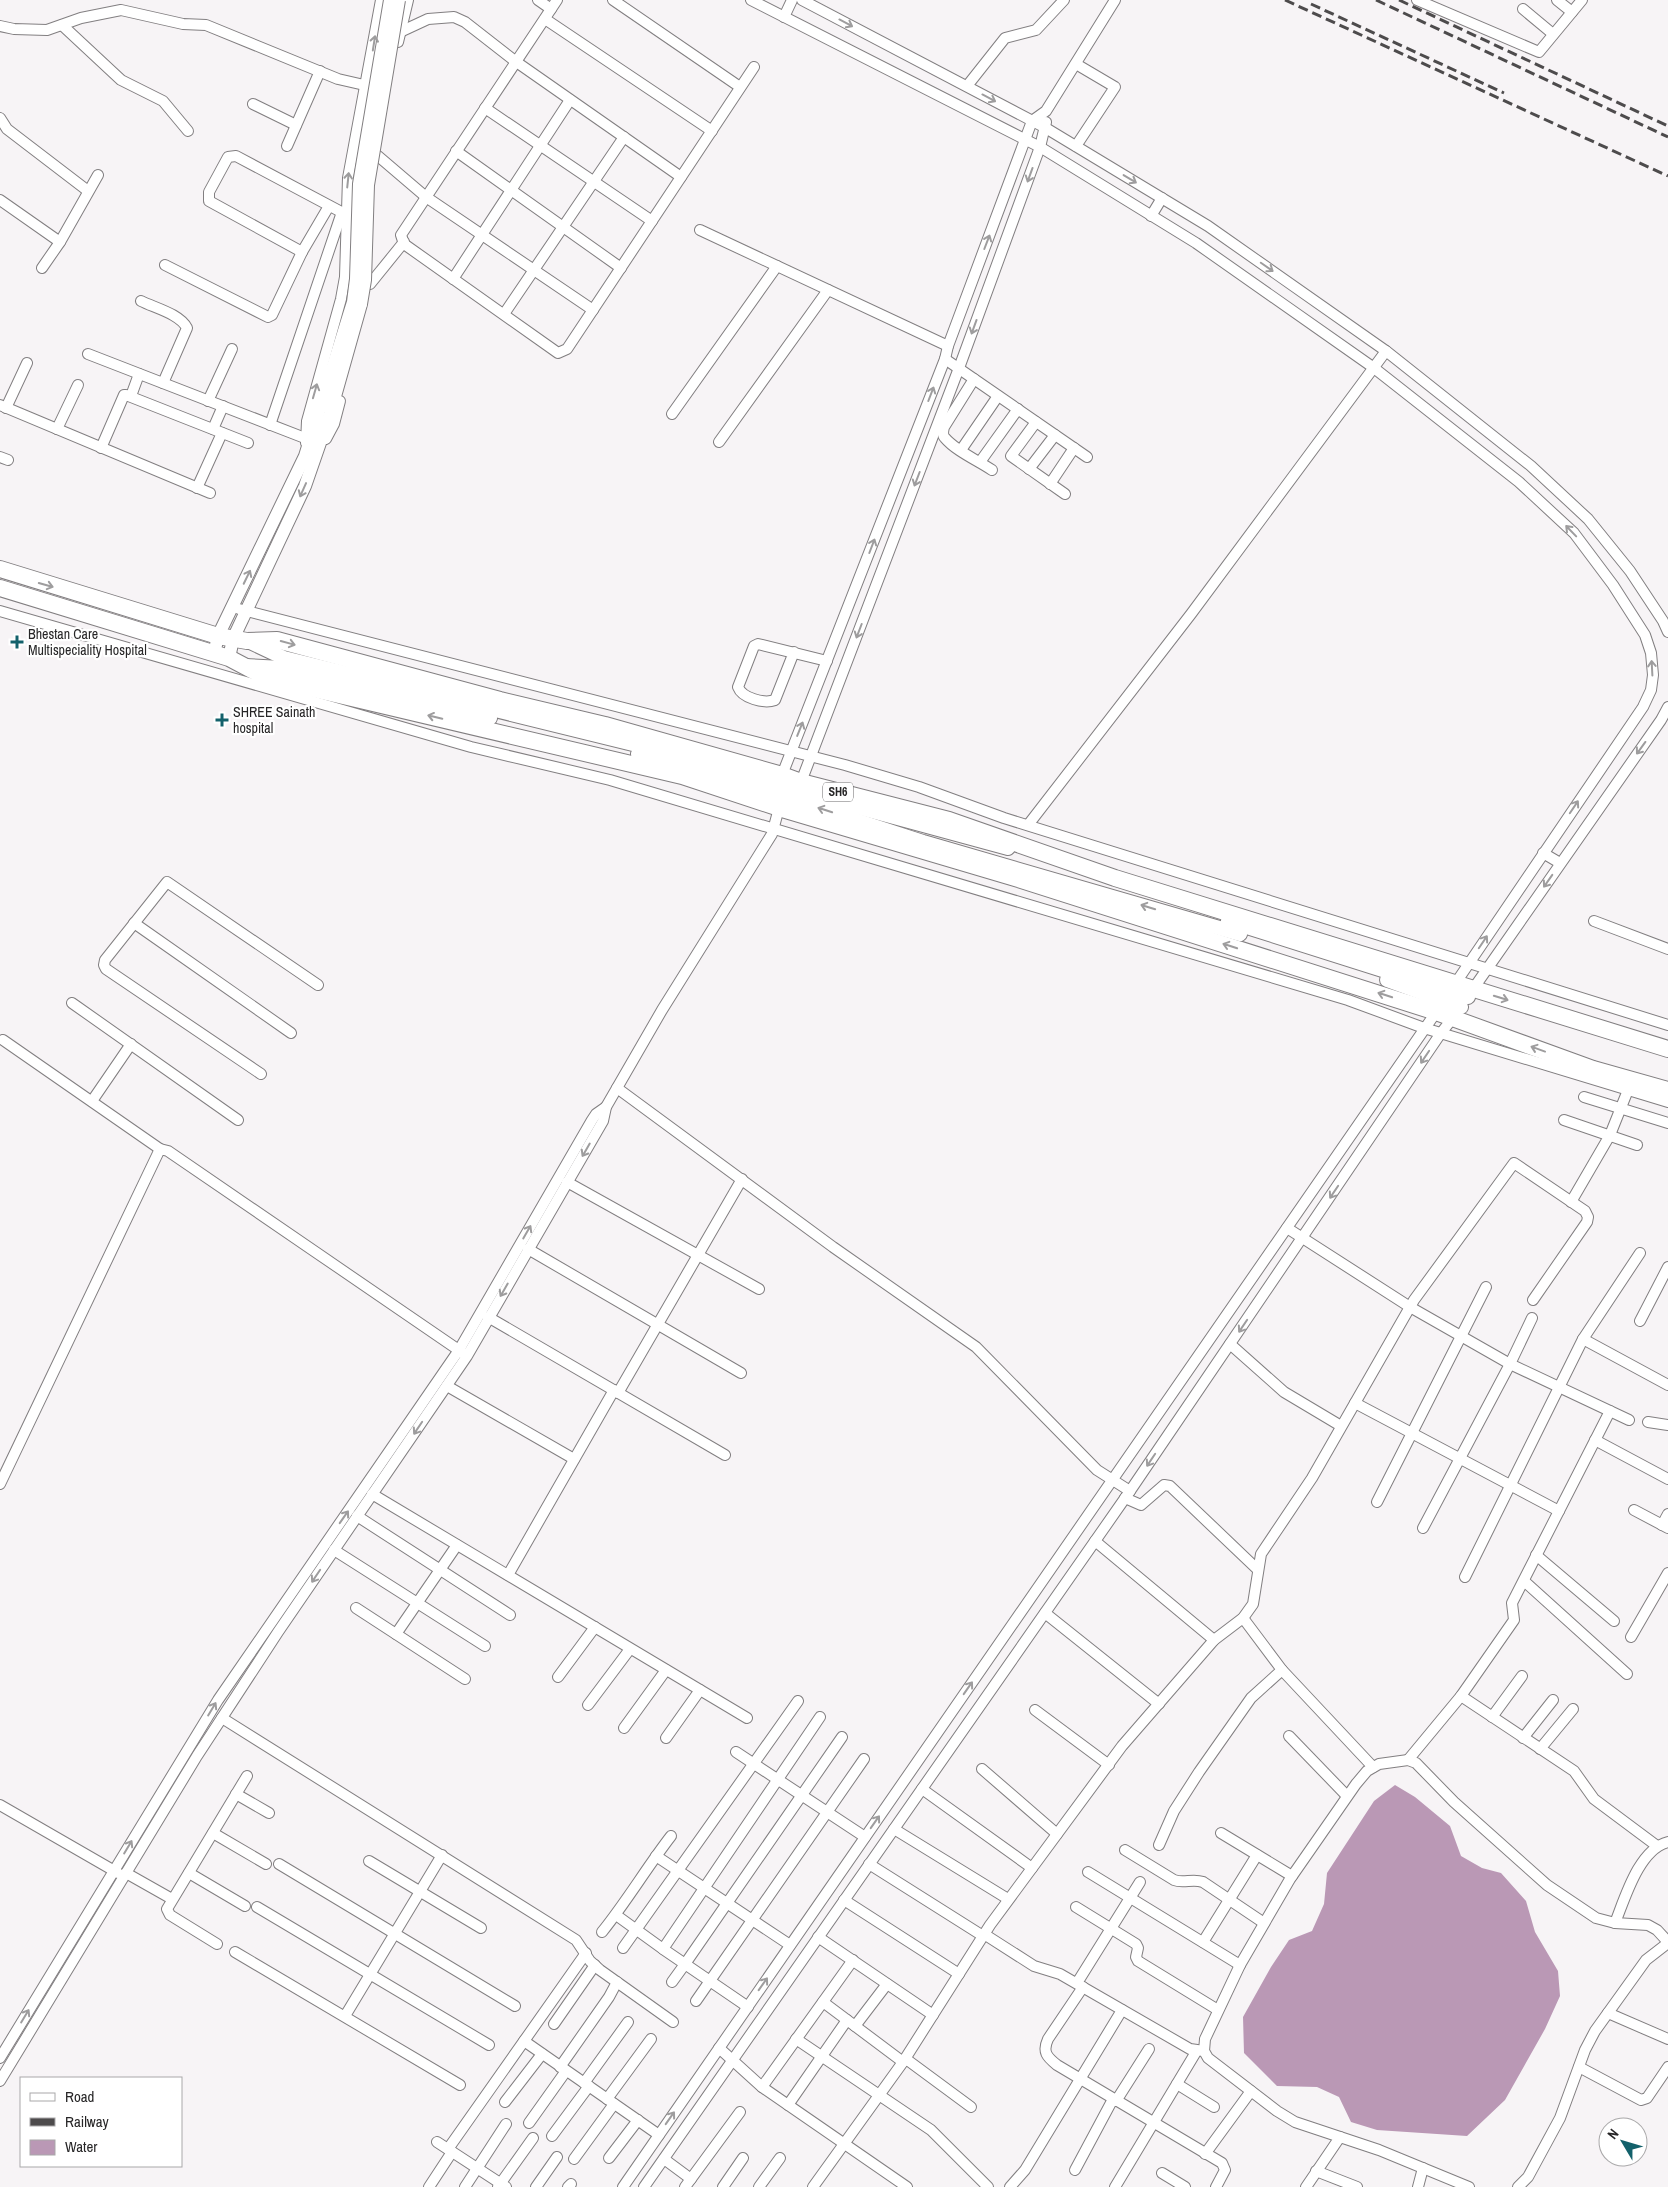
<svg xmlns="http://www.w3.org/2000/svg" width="1668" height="2187" font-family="'Archivo Narrow',sans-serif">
<rect width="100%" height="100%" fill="#f7f4f6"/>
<!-- water -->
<polygon fill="#ba98b5" points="1395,1785 1415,1797 1450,1826 1461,1856 1482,1868 1501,1873 1526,1901 1535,1932 1558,1971 1560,1996 1545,2029 1505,2100 1467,2136 1377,2130 1351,2122 1339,2097 1317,2087 1277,2086 1244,2053 1243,2017 1271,1967 1289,1940 1312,1931 1324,1904 1327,1873 1374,1801"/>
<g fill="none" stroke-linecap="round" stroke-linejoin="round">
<!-- minor casing -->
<g stroke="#827f81" stroke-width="12">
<g id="minor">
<polyline points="538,0 551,9"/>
<polyline points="557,0 401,235 404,244 558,353 567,349 754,67"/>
<polyline points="613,0 740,87"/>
<polyline points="751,0 1040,147 1196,243 1374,368 1519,482 1574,533 1613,585 1645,635 1651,653 1653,675 1651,690 1643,707 1453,987"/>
<polyline points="802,0 1044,127 1208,226 1386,351 1531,466 1588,519 1630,571 1663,621 1668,632"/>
<polyline points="1417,0 1539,52 1582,0"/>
<polyline points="1557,0 1572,12"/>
<polyline points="1523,9 1553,34"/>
<polyline points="784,17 792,0"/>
<polyline points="545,19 712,131"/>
<polyline points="62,25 121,80 163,101 188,131"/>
<polyline points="0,26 14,29 47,30 81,18 121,10 183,24 206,25 338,79 373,87"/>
<polyline points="400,32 428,19 454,17 465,22 515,61 681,177"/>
<polyline points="398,42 408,0"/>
<polyline points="967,86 1005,38 1036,30 1064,0"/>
<polyline points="253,104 296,125"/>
<polyline points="485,108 652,221"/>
<polyline points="0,118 7,129 88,191"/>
<polyline points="287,146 320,71"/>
<polyline points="1076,146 1115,87 1076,64"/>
<polyline points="456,151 621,268"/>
<polyline points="378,156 426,197 593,310"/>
<polyline points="0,200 60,242"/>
<polyline points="1151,216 1162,198"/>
<polyline points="700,230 948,346"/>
<polyline points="302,252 209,201 209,192 228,157 236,156 347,215"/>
<polyline points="165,265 268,317 272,315 302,252 329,206"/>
<polyline points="42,268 60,242 98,175"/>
<polyline points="453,279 570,100"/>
<polyline points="370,284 404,242"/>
<path d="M141,301c14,7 39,13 46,27l-24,55"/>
<polyline points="504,314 624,137"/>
<polyline points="88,354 310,440"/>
<polyline points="945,359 1087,457"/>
<path d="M974,379l-30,48c-1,4 -2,8 1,11 11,13 32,22 47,32"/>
<polyline points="131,396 139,374"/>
<polyline points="208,401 232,349"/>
<polyline points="0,405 210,493"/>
<polyline points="6,408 27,363"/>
<polyline points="672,414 777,266"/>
<polyline points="1036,422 1011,456 1065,494"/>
<polyline points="270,425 342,212"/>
<polyline points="57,429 78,385"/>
<polyline points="213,429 223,406"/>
<polyline points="326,439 334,424 340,401"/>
<polyline points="719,442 828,290"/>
<polyline points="306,443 307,421 341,299 345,277 348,178 381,0"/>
<polyline points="101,448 124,395 126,395 248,443"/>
<polyline points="961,450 998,396"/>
<polyline points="0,457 8,460"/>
<polyline points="980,462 1018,409"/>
<polyline points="1029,469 1055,435"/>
<polyline points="1050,484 1074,448"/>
<polyline points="197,488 222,433"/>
<polyline points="239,609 845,765 919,787 1004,818 1668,1025"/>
<polyline points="0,611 471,747 610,780 1348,1000 1424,1028 1668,1102"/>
<path d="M794,652l-19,48c-11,4 -33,-2 -37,-13l16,-41 4,-2 69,17"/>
<polyline points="782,775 945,359 948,346 1032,121 1046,111 1115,0"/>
<polyline points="801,782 959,368 1040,147 1046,122"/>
<polyline points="1028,825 1191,614 1386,351"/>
<polyline points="1543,853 1560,863"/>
<polyline points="1594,921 1668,949"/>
<polyline points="134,923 291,1033"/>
<polyline points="1471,992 1661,720 1668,707"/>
<polyline points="72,1003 238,1120"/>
<polyline points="3,1040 160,1149"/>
<polyline points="261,1074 106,969 104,965 105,960 167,882 318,985"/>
<polyline points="617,1088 833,1247 976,1347 1097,1470 1130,1491"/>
<polyline points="1584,1097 1668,1123"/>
<polyline points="92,1101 131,1044"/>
<polyline points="1564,1120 1637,1145"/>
<polyline points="567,1182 759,1289"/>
<polyline points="1571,1202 1610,1135 1628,1090"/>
<polyline points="1287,1228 1410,1307 1510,1364 1629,1420"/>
<polyline points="528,1249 741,1373"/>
<polyline points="488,1317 725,1455"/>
<polyline points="1640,1321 1668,1267"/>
<polyline points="1583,1339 1668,1385"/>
<polyline points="1230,1344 1284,1392 1341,1426"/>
<polyline points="447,1386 574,1459"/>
<polyline points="618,1393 742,1179"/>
<polyline points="1355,1403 1559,1511"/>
<polyline points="1648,1422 1668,1425"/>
<polyline points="1595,1440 1668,1479"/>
<path d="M0,1484l160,-335 8,2c99,67 196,135 295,202"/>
<polyline points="372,1494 747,1718"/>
<polyline points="1125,1498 1141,1505 1164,1485 1170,1486 1257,1569"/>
<polyline points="1377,1502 1486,1287"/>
<polyline points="1634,1510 1668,1528"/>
<polyline points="357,1516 510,1615"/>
<polyline points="1662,1525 1668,1514"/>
<polyline points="1423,1528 1510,1364 1532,1318"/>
<polyline points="1095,1541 1214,1640"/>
<polyline points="334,1550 485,1646"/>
<polyline points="1536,1555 1614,1621"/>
<polyline points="508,1575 614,1390"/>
<polyline points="1465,1577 1583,1339 1640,1253"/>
<polyline points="1524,1581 1627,1674"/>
<polyline points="356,1608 465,1679"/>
<polyline points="1045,1613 1159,1704"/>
<polyline points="1243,1618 1282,1670 1373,1767"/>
<polyline points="396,1634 457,1545"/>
<polyline points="1631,1637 1668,1573"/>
<polyline points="558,1677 595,1627"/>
<polyline points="1461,1696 1574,1771 1594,1799 1657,1846"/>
<polyline points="588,1705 630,1649"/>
<polyline points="1035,1710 1109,1765"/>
<polyline points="1492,1717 1522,1676"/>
<polyline points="222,1718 576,1940 590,1961 600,1970 673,2022"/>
<polyline points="624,1728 666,1670"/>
<polyline points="1289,1736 1347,1796"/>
<polyline points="666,1738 700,1690"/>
<polyline points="1523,1738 1553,1700"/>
<polyline points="1540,1749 1573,1709"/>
<polyline points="736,1752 865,1837"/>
<polyline points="1408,1760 1461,1696 1514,1620 1512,1603 1610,1411"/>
<polyline points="982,1769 1057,1834"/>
<polyline points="922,1789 1032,1868"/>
<polyline points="236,1794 269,1813"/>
<polyline points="0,1805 118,1873"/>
<polyline points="894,1829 1008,1899"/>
<polyline points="213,1833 266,1864"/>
<polyline points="1221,1833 1292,1876"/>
<polyline points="1159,1845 1174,1811 1199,1772 1251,1698 1282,1670"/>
<path d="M1125,1850l49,30c10,4 18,-2 29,2l61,41"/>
<polyline points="656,1856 790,1945"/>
<polyline points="369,1861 481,1928"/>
<polyline points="279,1864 515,2006"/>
<polyline points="869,1864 983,1936"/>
<polyline points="1088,1872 1240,1965"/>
<polyline points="126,1873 172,1899"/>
<polyline points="189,1873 245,1906"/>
<polyline points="844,1900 959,1974"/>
<polyline points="257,1907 489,2045"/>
<polyline points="1076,1907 1136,1944 1138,1948 1136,1957 1138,1961 1218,2010"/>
<polyline points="616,1915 663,1949 820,1717"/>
<path d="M1615,1923c10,-25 24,-74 53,-81"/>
<path d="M602,1932c25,-31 45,-65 69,-96"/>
<polyline points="984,1934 1034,1966 1060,1974 1190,2049 1204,2051"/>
<polyline points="818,1937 933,2015"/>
<polyline points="1203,1942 1257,1855"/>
<polyline points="217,1944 170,1915 167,1909 247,1776"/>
<polyline points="623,1948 798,1701"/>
<polyline points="663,1949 685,1964 672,1982"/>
<polyline points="235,1952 460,2085"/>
<polyline points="1077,1983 1140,1882"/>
<path d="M1083,1987l-35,52c-6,13 -1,18 9,26l165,98 3,7 -9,17"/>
<polyline points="696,2001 864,1759"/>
<polyline points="823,2002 903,2062"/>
<polyline points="748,2007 685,1964 842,1737"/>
<polyline points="1608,2013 1668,2039"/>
<polyline points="345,2016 442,1855"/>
<polyline points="554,2024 595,1965"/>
<polyline points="855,2026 887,1984"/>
<polyline points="796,2039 931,2130 988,2187"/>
<polyline points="524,2041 659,2135"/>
<polyline points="719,2048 762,2087 907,2187"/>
<polyline points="0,2058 218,1700 459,1350 592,1120 596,1114 606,1107"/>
<polyline points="906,2059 971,2107"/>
<polyline points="560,2067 609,1997 617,1982"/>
<polyline points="1579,2067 1641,2100 1647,2098 1668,2067"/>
<polyline points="0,2081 197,1756 278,1632 467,1356 603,1121 606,1107 662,1010 772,834 779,808"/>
<polyline points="584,2083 628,2022"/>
<polyline points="1177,2084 1214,2107"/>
<polyline points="762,2087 853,1960"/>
<polyline points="607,2099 651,2039"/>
<polyline points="1116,2101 1149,2049"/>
<polyline points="505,2102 542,2054"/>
<polyline points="788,2105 847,2020"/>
<polyline points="529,2123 566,2071"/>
<polyline points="552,2136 589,2086"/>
<polyline points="437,2142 506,2187"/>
<polyline points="448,2149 586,1953"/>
<polyline points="1205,2154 1251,2091"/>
<polyline points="609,2158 638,2120"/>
<polyline points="574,2159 614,2104"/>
<polyline points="664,2159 691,2179"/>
<polyline points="1075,2170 1113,2099"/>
<polyline points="1316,2171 1357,2187"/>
<polyline points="1162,2173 1185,2187"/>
<polyline points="429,2187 452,2152"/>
<polyline points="465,2187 506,2124"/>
<polyline points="498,2187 533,2138"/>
<polyline points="536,2187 557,2157"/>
<polyline points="568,2187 571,2184"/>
<polyline points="623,2187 1439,1008"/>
<polyline points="644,2187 1130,1491 1441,1033 1456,1014"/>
<polyline points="685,2187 740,2112"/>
<polyline points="723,2187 743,2158"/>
<polyline points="759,2187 780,2158"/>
<polyline points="813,2187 903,2062 990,1925 1122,1746 1214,1640 1243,1618 1253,1604 1261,1554 1312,1478 1414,1300 1514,1163 1585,1211 1588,1217 1587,1222 1533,1300"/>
<polyline points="1010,2187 1025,2170 1122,2010"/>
<polyline points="1115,2187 1196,2052"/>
<polyline points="1306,2187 1340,2137"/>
<polyline points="1418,2187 1423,2168"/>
<polyline points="1469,2187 1379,2150 1295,2122 1277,2111 1208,2058 1204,2051 1205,2039 1240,1965 1290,1879 1356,1784 1367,1771 1379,1764 1408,1760 1416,1763 1454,1802 1547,1885 1596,1918 1615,1923 1648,1925 1657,1930 1668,1942"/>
<polyline points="1518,2187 1528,2177 1560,2118 1585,2050 1595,2031 1646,1960 1668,1943"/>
</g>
</g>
<!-- tertiary casing -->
<g stroke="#827f81" stroke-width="14">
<g id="tertiary">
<polyline points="214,654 218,636 305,456 353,302"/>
<polyline points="229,658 233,639 305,486 330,414 361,304"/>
</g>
</g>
<!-- secondary casing -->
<g stroke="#827f81" stroke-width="16">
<g id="secondary">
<polyline points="248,641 284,658 690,758 802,792 1008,848"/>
<polyline points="245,666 282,668 490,718"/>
<polyline points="638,754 796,801 923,842 1240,934"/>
<polyline points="1228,921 1468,997"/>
<polyline points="1387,980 1461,1007"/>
</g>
</g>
<!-- trunk casing -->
<g stroke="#827f81" stroke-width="18">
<g id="trunk">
<polyline points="0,569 218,636 247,641 277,640 500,700 605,725 782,775 801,782 949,820 1115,878 1668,1049"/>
<polyline points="0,588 229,658 267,678 682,776 779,808 1012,877 1436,1012 1593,1069 1668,1090"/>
</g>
</g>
<!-- minor -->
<use href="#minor" stroke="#fff" stroke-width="10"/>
<!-- tertiary -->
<use href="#tertiary" stroke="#fff" stroke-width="12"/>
<!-- secondary -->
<use href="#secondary" stroke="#fff" stroke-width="14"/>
<!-- trunk -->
<use href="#trunk" stroke="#fff" stroke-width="16"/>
<!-- rail -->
<g stroke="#4d4b4c" stroke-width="3" stroke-dasharray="10 5" stroke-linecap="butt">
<polyline points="1285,0 1668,176"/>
<polyline points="1376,0 1668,137"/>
<polyline points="1399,0 1668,126"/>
<polyline points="1311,4 1504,93"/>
</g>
<!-- tertiary-bridge casing -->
<g stroke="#827f81" stroke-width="14" stroke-linecap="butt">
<g id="tertiary-bridge">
<polyline points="353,302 356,279 359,184 390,0"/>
<polyline points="361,304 365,280 368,185 399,0"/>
</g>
</g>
<!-- tertiary-bridge -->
<use href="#tertiary-bridge" stroke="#fff" stroke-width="12"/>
</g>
<!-- one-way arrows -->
<defs><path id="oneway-shaft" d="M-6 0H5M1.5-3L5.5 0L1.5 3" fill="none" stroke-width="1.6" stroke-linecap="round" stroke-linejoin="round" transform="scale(1.25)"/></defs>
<g stroke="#9e9d9e">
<use href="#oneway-shaft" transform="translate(846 23) rotate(28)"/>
<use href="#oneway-shaft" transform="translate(374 43) rotate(-81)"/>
<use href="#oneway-shaft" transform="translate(989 98) rotate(28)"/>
<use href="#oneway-shaft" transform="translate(1030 175) rotate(110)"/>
<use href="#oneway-shaft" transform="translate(1130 179) rotate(31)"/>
<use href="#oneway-shaft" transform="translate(348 180) rotate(-84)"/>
<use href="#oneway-shaft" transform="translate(987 242) rotate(-69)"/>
<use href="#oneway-shaft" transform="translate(1267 267) rotate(35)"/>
<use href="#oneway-shaft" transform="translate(974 327) rotate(110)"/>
<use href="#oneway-shaft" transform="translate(315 391) rotate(-74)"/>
<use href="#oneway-shaft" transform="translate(931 394) rotate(-69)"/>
<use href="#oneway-shaft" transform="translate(917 479) rotate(111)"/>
<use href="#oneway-shaft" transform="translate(303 490) rotate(114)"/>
<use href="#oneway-shaft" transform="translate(1571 531) rotate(-134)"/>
<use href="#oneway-shaft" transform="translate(872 546) rotate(-69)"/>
<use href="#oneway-shaft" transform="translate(247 577) rotate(-64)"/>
<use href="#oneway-shaft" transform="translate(46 585) rotate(16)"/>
<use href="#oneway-shaft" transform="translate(859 631) rotate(111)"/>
<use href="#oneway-shaft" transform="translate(288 643) rotate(15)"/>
<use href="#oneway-shaft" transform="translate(1652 668) rotate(-93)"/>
<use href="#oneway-shaft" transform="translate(435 717) rotate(-167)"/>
<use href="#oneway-shaft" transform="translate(800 729) rotate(-68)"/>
<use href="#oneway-shaft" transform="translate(1641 748) rotate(126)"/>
<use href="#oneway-shaft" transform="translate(1574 807) rotate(-56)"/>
<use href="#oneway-shaft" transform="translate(825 810) rotate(-162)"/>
<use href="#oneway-shaft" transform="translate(1548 881) rotate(125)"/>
<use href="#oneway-shaft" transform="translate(1148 907) rotate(-163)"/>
<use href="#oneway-shaft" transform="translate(1483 942) rotate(-56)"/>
<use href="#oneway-shaft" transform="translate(1230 946) rotate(-162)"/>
<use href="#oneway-shaft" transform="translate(1385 995) rotate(-162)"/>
<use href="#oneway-shaft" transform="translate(1501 998) rotate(17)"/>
<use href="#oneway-shaft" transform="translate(1538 1049) rotate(-160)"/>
<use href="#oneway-shaft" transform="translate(1425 1057) rotate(124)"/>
<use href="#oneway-shaft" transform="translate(586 1150) rotate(120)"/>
<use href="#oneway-shaft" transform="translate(1334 1192) rotate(124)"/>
<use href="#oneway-shaft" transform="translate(527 1232) rotate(-60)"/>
<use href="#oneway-shaft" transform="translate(504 1290) rotate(120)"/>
<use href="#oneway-shaft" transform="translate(1243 1326) rotate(124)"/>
<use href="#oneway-shaft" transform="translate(418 1428) rotate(124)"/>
<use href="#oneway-shaft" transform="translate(1151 1460) rotate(124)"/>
<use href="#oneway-shaft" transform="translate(344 1517) rotate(-55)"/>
<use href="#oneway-shaft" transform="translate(316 1576) rotate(124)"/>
<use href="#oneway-shaft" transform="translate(968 1688) rotate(-55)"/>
<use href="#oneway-shaft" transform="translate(212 1709) rotate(-59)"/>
<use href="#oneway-shaft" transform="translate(875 1822) rotate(-55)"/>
<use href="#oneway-shaft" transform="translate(128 1847) rotate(-59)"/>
<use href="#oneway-shaft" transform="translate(763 1984) rotate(-55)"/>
<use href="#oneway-shaft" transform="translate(25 2016) rotate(-59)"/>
<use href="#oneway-shaft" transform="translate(670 2118) rotate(-55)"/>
</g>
<!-- markers -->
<g fill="#13616b" stroke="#fff" stroke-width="2">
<path d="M14.5 634.5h5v5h5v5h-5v5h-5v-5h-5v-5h5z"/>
<path d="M219.5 712.5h5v5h5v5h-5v5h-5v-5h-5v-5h5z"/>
</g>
<g text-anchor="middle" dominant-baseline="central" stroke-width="4.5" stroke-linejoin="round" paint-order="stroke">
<!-- shield labels -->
<rect fill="#fff" stroke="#686768" stroke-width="1" x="823" y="782.5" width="30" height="19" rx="4"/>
<g font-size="12" font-weight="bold" fill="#272627">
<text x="838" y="792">SH6</text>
</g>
<!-- poi labels -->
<g font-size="14" fill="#272627" stroke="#fff" text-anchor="start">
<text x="28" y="634">Bhestan Care<tspan x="28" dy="16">Multispeciality Hospital</tspan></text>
<text x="233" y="712">SHREE Sainath<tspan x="233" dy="16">hospital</tspan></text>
</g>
</g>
<!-- legend -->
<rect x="20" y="2077" width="162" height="90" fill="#ffffff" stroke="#a9a8a9"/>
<rect x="30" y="2093" width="25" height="8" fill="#ffffff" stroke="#a9a8a9"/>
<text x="65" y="2102" font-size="15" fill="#272627">Road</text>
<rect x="30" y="2118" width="25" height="8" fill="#4d4b4c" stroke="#a9a8a9"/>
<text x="65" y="2127" font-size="15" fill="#272627">Railway</text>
<rect x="30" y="2140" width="25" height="15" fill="#ba98b5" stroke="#a9a8a9"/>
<text x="65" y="2152" font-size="15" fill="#272627">Water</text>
<!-- north arrow -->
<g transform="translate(1623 2142) rotate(308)"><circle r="24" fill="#ffffff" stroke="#a9a8a9"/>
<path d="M0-4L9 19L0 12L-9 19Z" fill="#13616b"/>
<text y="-8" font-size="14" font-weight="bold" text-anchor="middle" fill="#272627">N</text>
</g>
</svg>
